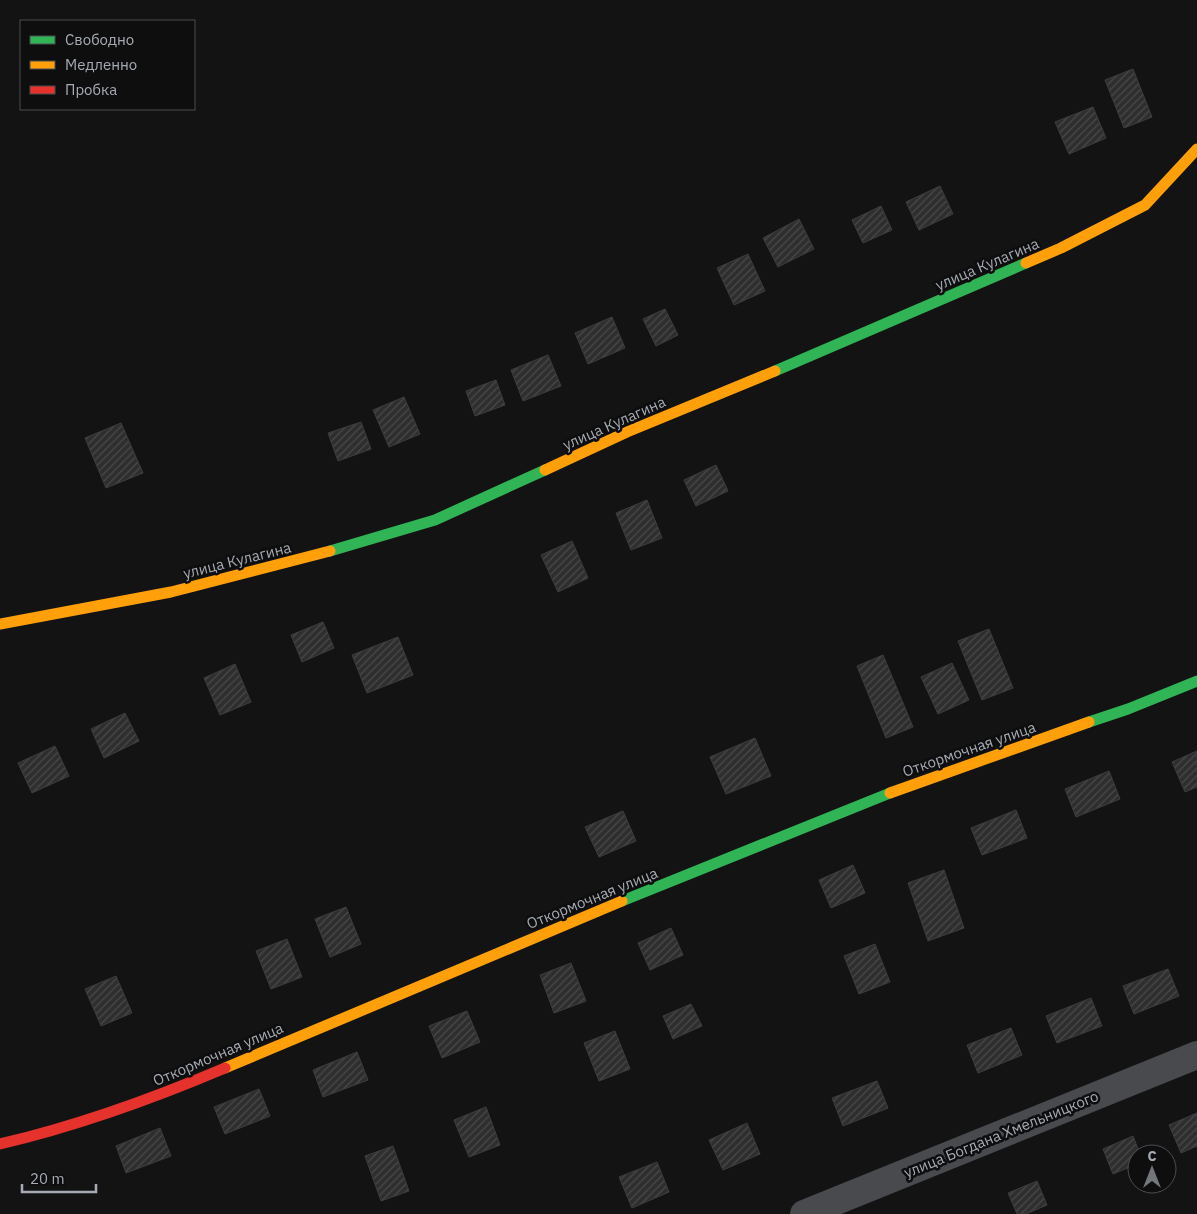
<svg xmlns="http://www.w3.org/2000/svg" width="1197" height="1214" font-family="'IBM Plex Sans',sans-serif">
<defs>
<pattern id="building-hatch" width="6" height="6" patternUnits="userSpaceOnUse" patternTransform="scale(1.25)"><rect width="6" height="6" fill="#2e2e2f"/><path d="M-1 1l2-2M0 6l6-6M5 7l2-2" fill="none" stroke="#494a4b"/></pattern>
</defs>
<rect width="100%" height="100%" fill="#131314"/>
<!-- building -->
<g fill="url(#building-hatch)" stroke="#3c3d40">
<polygon points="1133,69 1152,117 1124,128 1105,80"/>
<polygon points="1093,107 1106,138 1069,154 1055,122"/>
<polygon points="940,186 953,214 919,230 906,202"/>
<polygon points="881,206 892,230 863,243 852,220"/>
<polygon points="799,219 814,249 778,267 763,238"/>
<polygon points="748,254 765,291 734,305 717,268"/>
<polygon points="665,309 678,335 656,346 643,319"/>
<polygon points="612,317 625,348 588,364 575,333"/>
<polygon points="548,355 561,386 523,401 511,370"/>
<polygon points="496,380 505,405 475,416 466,391"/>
<polygon points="404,397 420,434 389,447 373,410"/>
<polygon points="361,422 371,449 338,461 328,433"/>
<polygon points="121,423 143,473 106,488 85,438"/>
<polygon points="716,465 728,491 696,506 684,480"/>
<polygon points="647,500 662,538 631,550 616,513"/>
<polygon points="572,541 588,578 558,592 541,555"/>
<polygon points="323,622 334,648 302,662 291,635"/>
<polygon points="989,629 1013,688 982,700 958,641"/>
<polygon points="398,637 413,675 367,693 352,655"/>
<polygon points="883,655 913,727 886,738 857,666"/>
<polygon points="952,663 969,700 938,714 921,677"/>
<polygon points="235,664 251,702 220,715 204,678"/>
<polygon points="125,713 139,741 104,758 91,729"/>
<polygon points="755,738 771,776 726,794 710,757"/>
<polygon points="55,746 69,776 32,793 18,763"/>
<polygon points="1197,751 1197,787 1185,792 1172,762"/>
<polygon points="1109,771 1120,799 1076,817 1065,789"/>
<polygon points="1016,810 1027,838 982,855 971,828"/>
<polygon points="623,811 636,841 599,857 585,827"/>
<polygon points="853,865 865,893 831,908 819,880"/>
<polygon points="944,870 964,928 928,941 908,883"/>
<polygon points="346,907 361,944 330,957 315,919"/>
<polygon points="671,928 683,955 650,970 638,943"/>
<polygon points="287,939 302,977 271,989 256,951"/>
<polygon points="875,944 890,982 859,994 844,956"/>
<polygon points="571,963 586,1001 554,1013 540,975"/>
<polygon points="1168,969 1179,996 1134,1014 1123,986"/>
<polygon points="116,976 132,1013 101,1026 85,989"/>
<polygon points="1091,998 1102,1026 1057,1043 1046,1016"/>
<polygon points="691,1004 702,1026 673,1039 663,1016"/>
<polygon points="467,1011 480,1042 442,1058 429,1026"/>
<polygon points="1011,1028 1022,1055 978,1073 967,1045"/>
<polygon points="615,1031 630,1069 599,1081 584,1043"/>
<polygon points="357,1052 368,1080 323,1097 313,1070"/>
<polygon points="877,1081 888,1108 843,1126 832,1098"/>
<polygon points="259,1089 270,1116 225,1134 214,1107"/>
<polygon points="486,1107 500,1145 469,1157 454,1120"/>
<polygon points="1197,1113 1197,1146 1181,1153 1169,1125"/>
<polygon points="747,1123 760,1154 723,1170 709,1140"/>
<polygon points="160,1128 171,1156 126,1173 116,1146"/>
<polygon points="1133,1136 1140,1154 1137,1154 1137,1164 1113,1174 1103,1149"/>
<polygon points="393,1146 409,1191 381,1201 365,1156"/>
<polygon points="657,1162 669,1192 632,1208 619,1177"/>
<polygon points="1037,1181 1047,1205 1026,1214 1017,1214 1008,1193"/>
</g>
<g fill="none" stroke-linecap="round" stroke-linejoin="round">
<!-- street -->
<polyline stroke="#484a4d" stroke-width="28" points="804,1214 1197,1055"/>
<!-- fast -->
<g stroke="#30b455" stroke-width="11">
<polyline points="775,371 1026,263"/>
<polyline points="330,551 435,520 545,470"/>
<polyline points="1089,722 1128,709 1197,681"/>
<polyline points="622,901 890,793"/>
</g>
<!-- slow -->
<g stroke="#ff9f0a" stroke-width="11">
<polyline points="1026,263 1061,248 1145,205 1197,149"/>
<polyline points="545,470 627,432 775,371"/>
<polyline points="0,624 171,592 330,551"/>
<polyline points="890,793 1089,722"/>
<polyline points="225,1068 622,901"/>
</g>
<!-- jam -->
<path stroke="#e5322d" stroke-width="11" d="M0,1144c77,-18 152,-45 225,-76"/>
</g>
<g text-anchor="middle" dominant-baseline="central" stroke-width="5" stroke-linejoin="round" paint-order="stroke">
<!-- street labels -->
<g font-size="15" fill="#a6abb3" stroke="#0e0e0f">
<text transform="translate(987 264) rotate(-23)">улица Кулагина</text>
<text transform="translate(614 423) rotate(-24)">улица Кулагина</text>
<text transform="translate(237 560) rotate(-14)">улица Кулагина</text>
<text transform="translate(969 749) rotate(-19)">Откормочная улица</text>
<text transform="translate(592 898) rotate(-22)">Откормочная улица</text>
<text transform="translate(218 1054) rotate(-23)">Откормочная улица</text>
<text transform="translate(1001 1134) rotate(-22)">улица Богдана Хмельницкого</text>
</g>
</g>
<!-- legend -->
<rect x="20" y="20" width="175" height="90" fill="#0e0e0f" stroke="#4b4d51"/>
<rect x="30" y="36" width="25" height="8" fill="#30b455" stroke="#4b4d51"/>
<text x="65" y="45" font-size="15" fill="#a6abb3">Свободно</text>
<rect x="30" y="61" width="25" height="8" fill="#ff9f0a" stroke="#4b4d51"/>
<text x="65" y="70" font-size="15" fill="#a6abb3">Медленно</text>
<rect x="30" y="86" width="25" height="8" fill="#e5322d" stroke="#4b4d51"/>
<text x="65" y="95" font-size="15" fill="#a6abb3">Пробка</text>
<!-- north arrow -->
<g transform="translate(1152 1169)"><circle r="24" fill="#0e0e0f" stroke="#4b4d51"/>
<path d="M0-4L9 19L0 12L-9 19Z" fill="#73767b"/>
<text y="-8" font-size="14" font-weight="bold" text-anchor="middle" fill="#a6abb3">С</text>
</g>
<!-- scale -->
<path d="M22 1184v8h74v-8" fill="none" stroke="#a6abb3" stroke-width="2.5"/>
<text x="30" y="1184" font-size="15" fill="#a6abb3" stroke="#0e0e0f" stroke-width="4" paint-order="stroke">20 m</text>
</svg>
